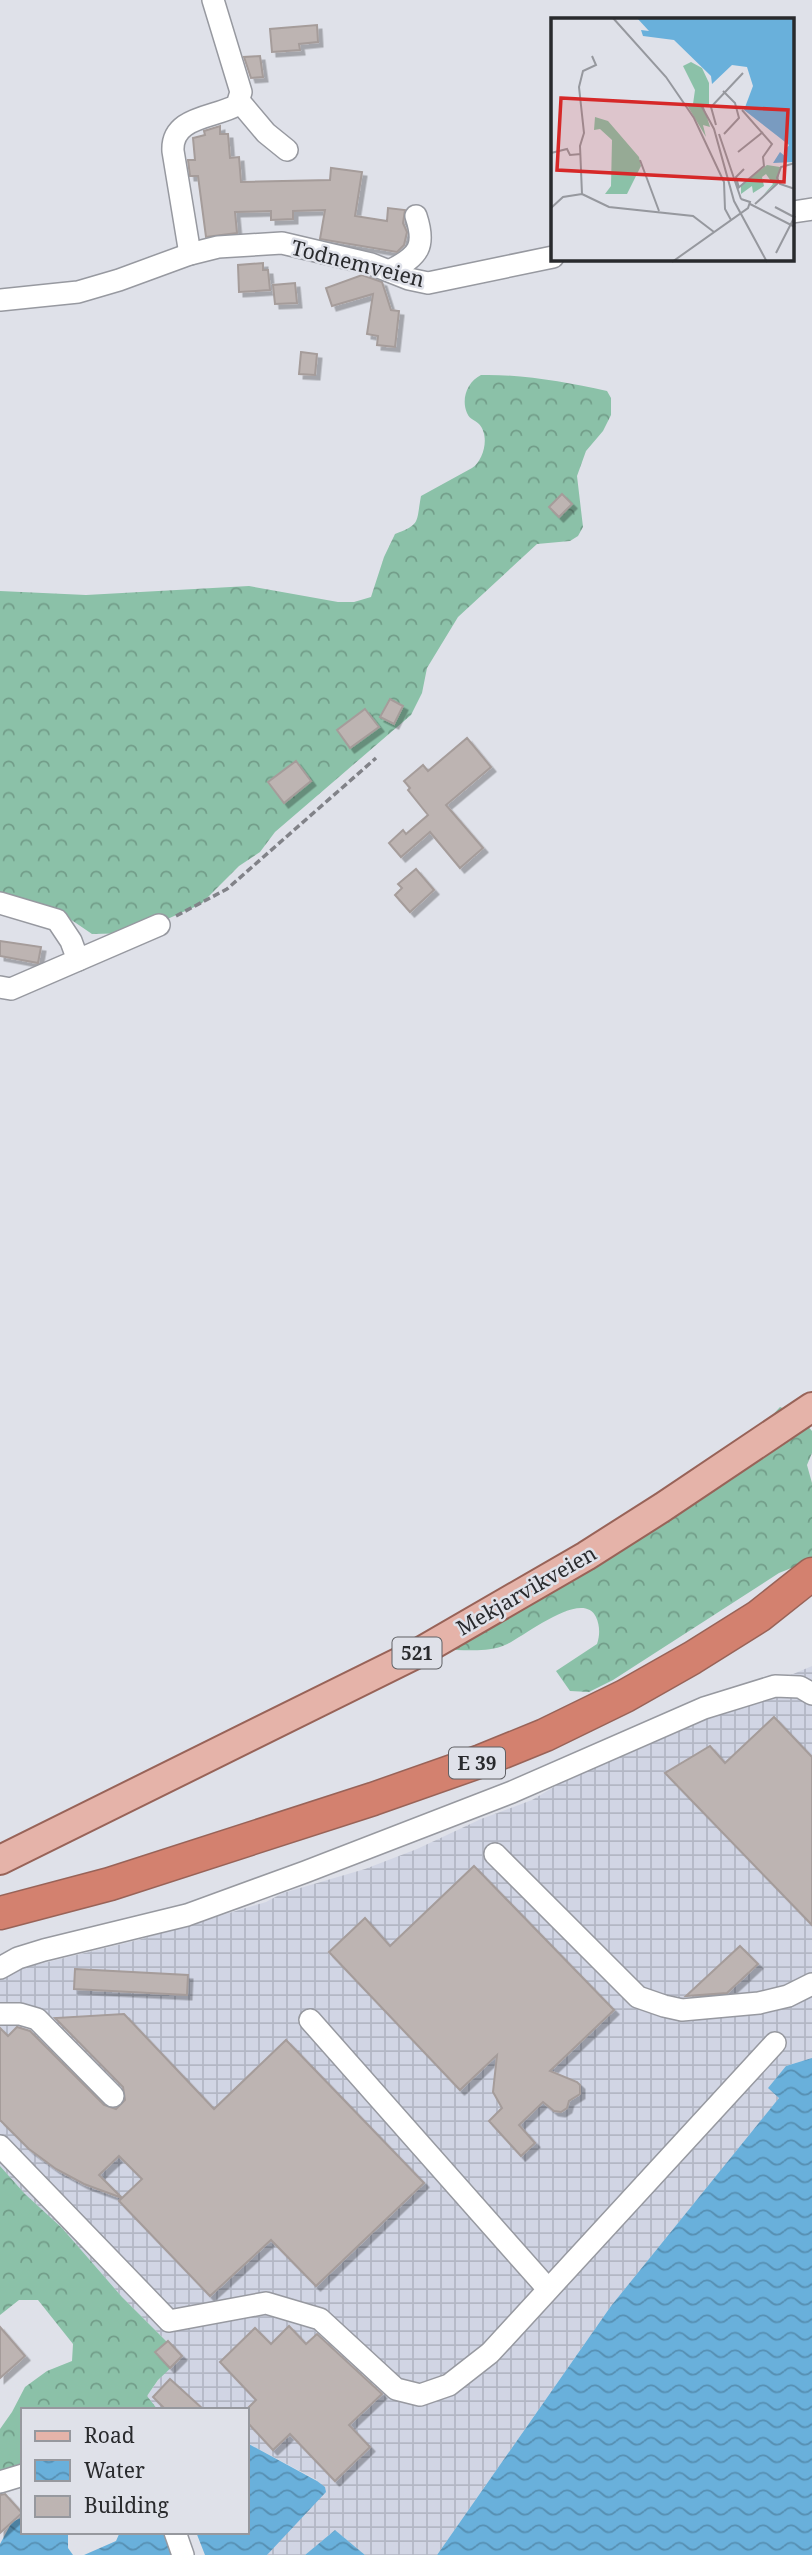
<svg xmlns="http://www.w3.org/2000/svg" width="812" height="2555" font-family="'Noto Serif',serif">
<defs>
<pattern id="industrial-grid" width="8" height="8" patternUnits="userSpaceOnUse" patternTransform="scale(1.75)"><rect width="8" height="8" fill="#d1d5e4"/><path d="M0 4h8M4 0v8" fill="none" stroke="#b3b7c4"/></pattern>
<pattern id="forest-crowns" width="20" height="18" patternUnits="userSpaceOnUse" patternTransform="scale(1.75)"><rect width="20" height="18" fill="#8bc1a8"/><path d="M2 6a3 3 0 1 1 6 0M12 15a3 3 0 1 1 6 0" fill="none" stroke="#729d89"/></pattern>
<pattern id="water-waves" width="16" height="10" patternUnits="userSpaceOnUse" patternTransform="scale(1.75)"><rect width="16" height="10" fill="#69b0db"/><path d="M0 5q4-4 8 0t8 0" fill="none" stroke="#568fb2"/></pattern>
<filter id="shadow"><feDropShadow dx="4.5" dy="4.5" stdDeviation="0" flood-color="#0004"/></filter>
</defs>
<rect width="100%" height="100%" fill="#dfe1e9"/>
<!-- industrial -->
<polygon fill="url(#industrial-grid)" points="812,1666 812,2058 786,2066 768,2088 780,2097 611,2306 437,2555 365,2555 335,2530 305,2555 267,2555 317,2480 247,2443 247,2410 158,2410 147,2396 178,2353 122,2297 62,2228 25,2194 0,2166 0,1980 19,1969 138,1940 266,1902 283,1893 365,1869 417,1849 481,1819 532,1800 584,1769 626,1755 722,1712 760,1688"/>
<!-- forest -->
<g fill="url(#forest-crowns)">
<path d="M481,375c42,-1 84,7 126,16l4,7v17l-8,16 -17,20 -9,25 6,51 -5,9 -8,5 -33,3 -79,73 -31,51 -5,25 -11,22 -136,117 -15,20 -21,14 -38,38 -65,29 -44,1 -22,-15 -70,-24v-304l86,4 163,-9 89,16h16l17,-5 13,-40 11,-23c26,-10 21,-11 26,-38l51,-28c12,-8 18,-32 7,-44 -5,-5 -9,-4 -12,-11 -6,-14 0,-31 14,-38z"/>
<path d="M780,1407l17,7 15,17v22l-5,12 5,18v83l-18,1 -15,6 -166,107 -24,12 -19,-1 -14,-20 41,-27c3,-9 3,-18 -1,-27 -14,-29 -73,21 -91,28 -15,7 -34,5 -50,5l-5,-9 107,-78 210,-142z"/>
<polygon points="0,2166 25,2194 62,2228 122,2297 178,2353 176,2363 158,2380 147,2396 158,2410 23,2410 23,2482 0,2484 0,2429 12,2412 25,2387 47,2371 72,2361 73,2344 38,2300 19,2300 0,2315"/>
</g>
<!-- water -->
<g fill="url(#water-waves)">
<polygon points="812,2058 812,2555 437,2555 611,2306 779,2098 768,2088 786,2066"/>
<polygon points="247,2443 317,2481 325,2487 326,2492 267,2555 205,2555 196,2532 247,2532"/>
<polygon points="23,2517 23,2532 68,2532 68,2548 73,2555 0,2555 0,2544 12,2522"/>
<polygon points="335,2530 365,2555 305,2555"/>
<polygon points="120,2532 163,2532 171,2541 176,2555 84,2555 116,2541"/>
</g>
<!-- building -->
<g fill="#bdb4b2" stroke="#a59c9a" stroke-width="2" fill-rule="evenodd" filter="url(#shadow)">
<polygon points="317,25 318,42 299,44 300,50 272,52 270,29"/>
<polygon points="260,56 263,77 251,78 244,57"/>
<polygon points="220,126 220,134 228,134 230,158 239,157 241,182 330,180 331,168 362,172 355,216 387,221 388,208 405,210 403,223 407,232 404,245 397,252 320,239 325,210 293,211 293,219 271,220 271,211 235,212 237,233 206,237 198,176 190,176 188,160 195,160 193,138 205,135 204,131"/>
<polygon points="263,263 263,270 268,270 270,290 239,292 238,265"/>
<polygon points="362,275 382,282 391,310 399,311 395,347 377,345 378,336 367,334 373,294 332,306 326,288"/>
<polygon points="295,283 297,303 275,304 273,285"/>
<polygon points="301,352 317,354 315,375 299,374"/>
<polygon points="562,494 572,504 559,517 549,507"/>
<polygon points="390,699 403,706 394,724 380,717"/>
<polygon points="365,709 379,727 350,748 337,730"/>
<polygon points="467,738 491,767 446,805 483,848 460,868 430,832 401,857 389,843 403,830 406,834 428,815 408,790 410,788 404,781 423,765 428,771"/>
<polygon points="296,761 311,781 284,803 268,782"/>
<polygon points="416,869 434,890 410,912 395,895 402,888 398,884"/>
<polygon points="0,941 41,947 38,963 0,956"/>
<polygon points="774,1717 812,1757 812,1925 665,1773 710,1746 725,1763"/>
<polygon points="474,1866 614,2010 550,2071 577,2082 580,2085 580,2094 569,2101 567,2108 561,2112 554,2111 543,2102 519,2125 535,2143 521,2156 489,2121 502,2108 493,2092 497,2055 460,2090 329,1952 365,1918 390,1946"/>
<polygon points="740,1946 758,1964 727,1993 686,1996"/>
<polygon points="75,1969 188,1975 187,1995 74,1989"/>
<path d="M124,2014l90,95 72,-69 138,143 -108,103 -45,-46 -61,56 -91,-95 3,-3 -38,-14 -28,-15 -27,-20 -29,-29v-92l8,8 9,-9 13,4 74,74 12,4 9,-9 -2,-13 -68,-69zM119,2156l23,23 -20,19 -23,-23z"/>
<polygon points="289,2326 306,2344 317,2334 382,2394 349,2425 370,2447 335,2481 290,2434 273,2450 247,2422 247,2409 256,2400 220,2362 255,2328 271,2344"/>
<polygon points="0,2327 25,2356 0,2378"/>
<polygon points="168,2341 182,2356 170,2368 155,2352"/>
<polygon points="170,2379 204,2410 166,2410 153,2397"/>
<polygon points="5,2494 22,2513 0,2533 0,2495"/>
</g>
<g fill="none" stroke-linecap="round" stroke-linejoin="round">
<!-- minor casing -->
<g stroke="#9799a0" stroke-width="24">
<g id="minor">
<polyline points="239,101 266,133 287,150"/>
<polyline points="793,212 812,209"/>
<path d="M190,254l-17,-103c-2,-35 42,-33 64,-46l4,-13 -28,-92"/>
<path d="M391,270c28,-14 35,-24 25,-54"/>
<polyline points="0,300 78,292 119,280 190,254 218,247 282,243 371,264 409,279 428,283 553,257"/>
<polyline points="0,903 57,920 71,941 78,960"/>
<polyline points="0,987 11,989 159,925"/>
<polyline points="495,1854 638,1997 664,2006 682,2010 759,2003 788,1996 812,1984"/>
<polyline points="0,1968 18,1958 44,1950 187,1915 305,1872 512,1792 704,1708 775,1686 800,1687 812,1694"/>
<polyline points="0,2014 20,2014 37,2019 113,2096"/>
<polyline points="310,2020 548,2289"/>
<polyline points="0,2146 169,2321 266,2303 320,2319 396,2389 420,2395 449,2385 490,2353 775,2043"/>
<polyline points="0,2482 23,2475"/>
<polyline points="175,2532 183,2555"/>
</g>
</g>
<!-- major casing -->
<g stroke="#986358" stroke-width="32">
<polyline id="major" points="0,1860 420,1652 586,1556 663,1507 812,1407"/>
</g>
<!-- highway casing -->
<g stroke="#986358" stroke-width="35">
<polyline id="highway" points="0,1913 110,1884 373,1799 481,1761 545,1735 625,1696 692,1658 759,1616 812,1574"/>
</g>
<!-- path -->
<polyline stroke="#818288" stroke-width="3.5" stroke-dasharray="7 3.5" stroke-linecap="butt" points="176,916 227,889 376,758"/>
<!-- minor -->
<use href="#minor" stroke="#fff" stroke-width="21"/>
<!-- major -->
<use href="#major" stroke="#e5b3a9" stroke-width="28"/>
<!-- highway -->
<use href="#highway" stroke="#d3816f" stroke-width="32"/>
</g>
<g text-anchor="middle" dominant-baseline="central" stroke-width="5" stroke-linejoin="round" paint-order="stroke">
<!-- shield labels -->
<g fill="#dfe1e9" stroke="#606165" stroke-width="2">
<rect x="392.5" y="1637.5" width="49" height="31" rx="5"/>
<rect x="449" y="1747.5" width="56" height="31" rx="5"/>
</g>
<g font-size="19" font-weight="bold" fill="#292a2d">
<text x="417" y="1653">521</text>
<text x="477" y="1763">E 39</text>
</g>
<!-- street labels -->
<g font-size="21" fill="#292a2d" stroke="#dfe1e9">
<text transform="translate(358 263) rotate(14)">Todnemveien</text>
<text transform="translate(526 1590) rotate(-30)">Mekjarvikveien</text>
</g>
</g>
<!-- overview -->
<g transform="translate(551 18)">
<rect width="243" height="243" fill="#dfe1e9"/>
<path d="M140,44l11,6 7,15v23l-6,-2 7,23 -7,-2 3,12 -19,-32 6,-1 2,-14 -12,-24zM44,99l13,4 31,36 2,9 -14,28h-22l6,-8 1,-46 -12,-11 -6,1zM216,147l13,2 -2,15 -14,12 9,-10 -7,-10 -4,3 2,9 -11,7 -1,-7 -11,8v-9z" fill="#8bc1a8"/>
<path d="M86,0h157v144l-21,1 7,-11 6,5 -2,-5 5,-7 -45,-35 9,-24 -6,-19 -15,-2 -20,19 -1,-8 -37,-36 -31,-4 -2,-6 8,1z" fill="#69b0db"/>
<path fill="none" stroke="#96989e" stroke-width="2" d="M62,0l53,59 28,41 30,64 1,27 6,11M41,38l4,9 -13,6 -4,16 5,46 -4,13 2,48 27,13 84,9 21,16M172,73l12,12 4,15 -15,16M150,87l13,24 20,72 33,61M165,107l-5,-18 32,-34M168,116l22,65M187,134l25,-20M0,135l16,-4 3,6 11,-1M89,142l19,51M244,145l-14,4 -4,11 3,6 15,5M188,170l-3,-11 8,-8M186,171l27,-23 -1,-9 9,-13 -30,-34M199,186l45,23M204,186l23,-21M224,189l19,10M0,190l12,-11 19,-3M225,235l19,-37M121,244l76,-54 2,-6 -9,-3"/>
<path fill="#d62828" fill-opacity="0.15" stroke="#d62828" stroke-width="3.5" d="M10,80l227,12 -4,72 -227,-12z"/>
<rect width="243" height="243" fill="none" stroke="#292a2d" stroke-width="3.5"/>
</g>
<!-- legend -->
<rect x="21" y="2408" width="228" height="126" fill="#dfe1e9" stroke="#96989e" stroke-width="2"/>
<rect x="35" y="2431" width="35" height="10" fill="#e5b3a9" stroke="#96989e" stroke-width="2"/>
<text x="84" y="2443" font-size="21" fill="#292a2d">Road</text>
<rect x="35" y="2460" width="35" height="21" fill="url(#water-waves)" stroke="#96989e" stroke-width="2"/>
<text x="84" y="2478" font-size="21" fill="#292a2d">Water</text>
<rect x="35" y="2496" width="35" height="21" fill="#bdb4b2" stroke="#96989e" stroke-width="2"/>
<text x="84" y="2513" font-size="21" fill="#292a2d">Building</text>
</svg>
